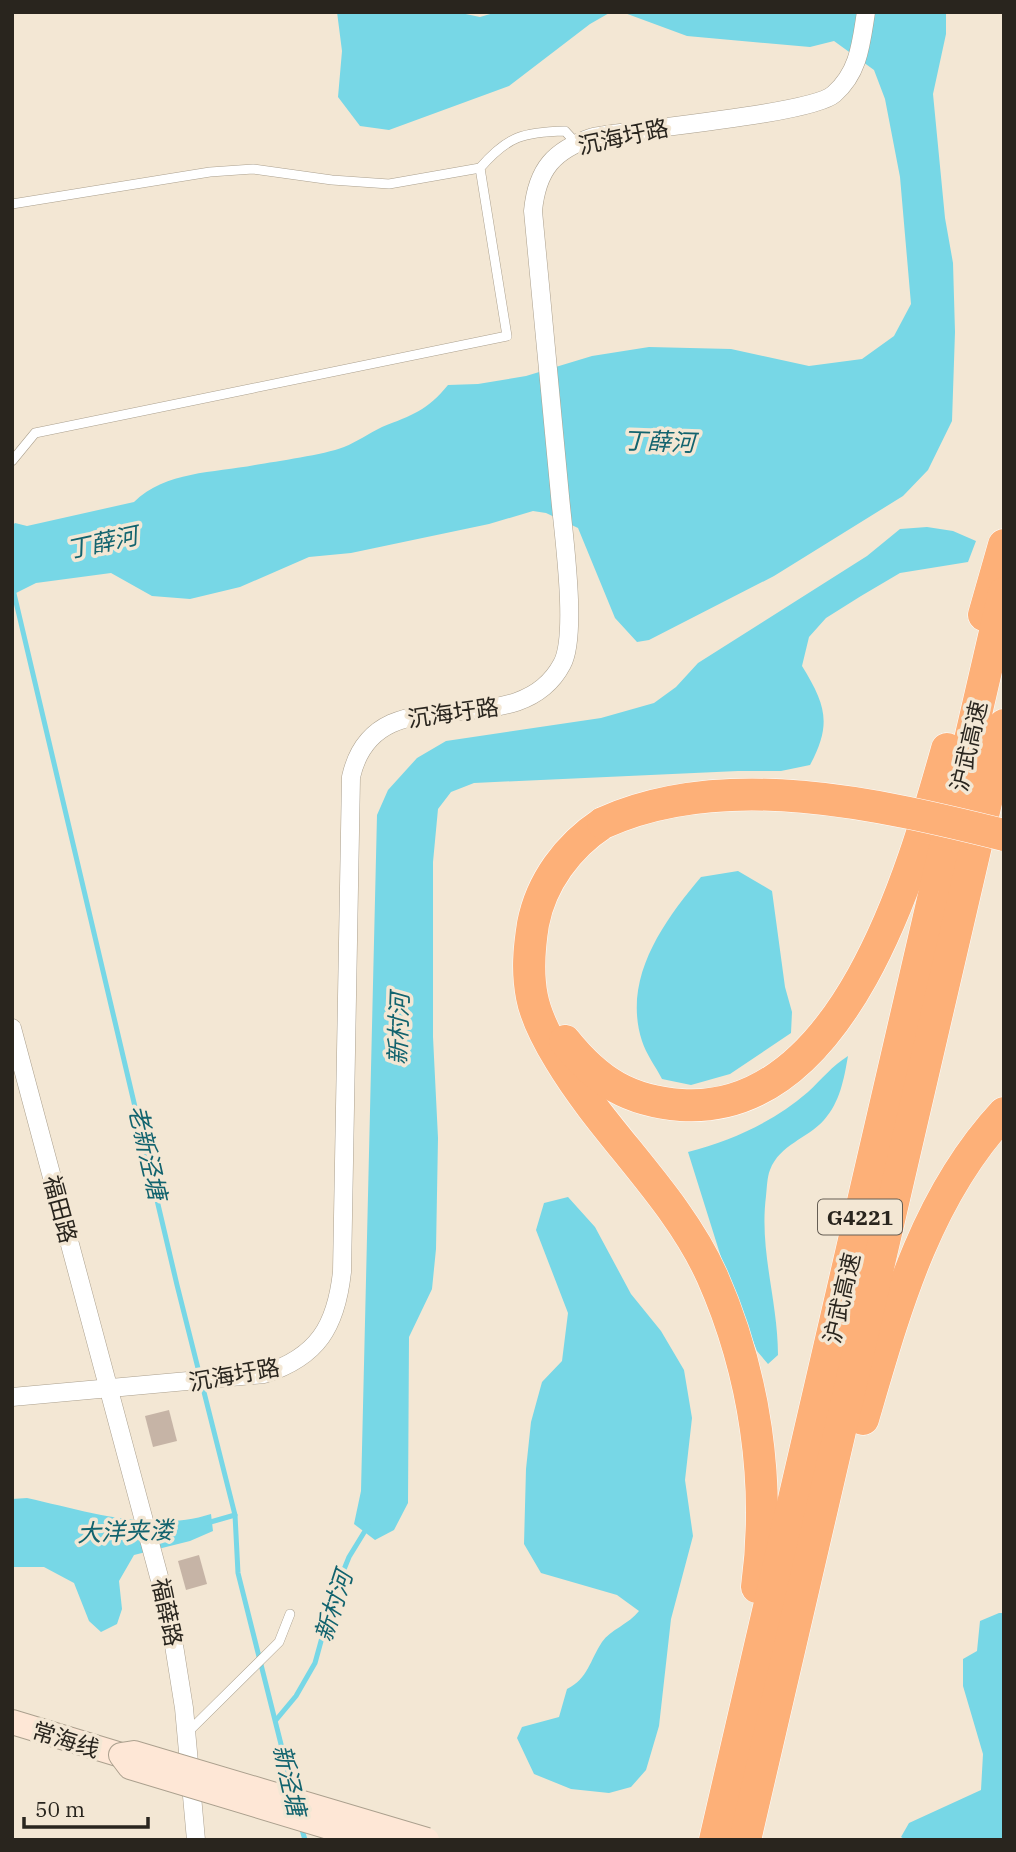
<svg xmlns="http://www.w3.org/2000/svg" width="1016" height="1852" font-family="'IBM Plex Serif','Noto Sans SC',serif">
<rect width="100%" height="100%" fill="#f3e7d4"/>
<!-- water -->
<g fill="#77d7e6">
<polygon points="337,12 456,12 480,17 497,12 611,12 590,24 509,86 389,130 360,126 338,97 342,51"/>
<path d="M622,12h324v22l-13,60 12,124 8,45 2,69 -3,89 -24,49 -25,26 -129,80 -125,64 -12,2 -22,-24 -37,-90 -32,-15 -13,-2 -44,13 -138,29 -42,4 -69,30 -50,12 -38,-3 -41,-23 -75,10 -24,12v-69l3,-3 12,3 107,-24c32,-31 79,-29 121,-37 23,-4 68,-10 89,-18 13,-5 25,-14 38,-20 30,-12 45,-16 66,-42l30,-1 48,-8 66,-20 57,-9 82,2 78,17 53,-7 32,-23 17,-32 -11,-127 -15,-78 -11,-29 -40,-29 -24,6 -123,-11z"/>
<path d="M927,527l26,4 23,10 -8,21 -68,11 -39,23 -35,22 -17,19 -7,29c24,39 30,58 8,99l-29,6h-43l-264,12 -23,9 -13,17 -5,53v175l5,101 -2,111 -4,40 -23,48 -1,166 -14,27 -19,10 -21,-16 7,-33 16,-676 11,-25 29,-32 29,-17 155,-23 53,-15 22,-16 22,-24 169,-107 33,-27z"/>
<path d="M738,871l34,20 13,96 7,25 -1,21 -61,41 -39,11 -29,-6c-6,-12 -16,-25 -20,-38 -20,-62 21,-119 59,-164z"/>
<path d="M848,1056c-4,23 -8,46 -24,64 -17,19 -44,24 -54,50 -3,7 -3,18 -4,26 -7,55 12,105 12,159l-10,9 -11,-13 -31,-78 -38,-121c45,-12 85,-30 120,-60 14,-13 24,-26 40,-36z"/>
<path d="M568,1197l27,30 36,67 30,37 23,39 8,48 -7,62 8,56 -22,83 -12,107 -13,44 -15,17 -22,6 -38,-4 -37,-15 -17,-36 5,-11 37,-10 8,-28c21,-10 23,-29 35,-47 8,-12 27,-18 37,-31l-22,-16 -76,-22 -17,-29 2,-75 5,-47 11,-40 20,-21 6,-48 -32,-83 8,-27z"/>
<path d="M27,1498c59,13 125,35 184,16l2,17 -23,10 -56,14 -15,26 3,28 -5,15 -16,8 -12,-11 -15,-38 -30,-16h-32v-68z"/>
<polygon points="999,1613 1004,1613 1004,1840 906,1840 901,1837 909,1823 981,1790 983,1754 963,1686 963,1659 977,1651 980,1621"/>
</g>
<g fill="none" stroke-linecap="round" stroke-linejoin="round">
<!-- stream -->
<g stroke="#77d7e6" stroke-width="5">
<polyline points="12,585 177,1285 235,1515 238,1573 293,1792"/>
<polyline points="207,1523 235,1515"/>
<polyline points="276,1720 296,1696 315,1663 334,1594 349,1557 368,1526"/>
<polyline points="301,1826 305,1840"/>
</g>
</g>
<!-- building -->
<g fill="#c6b4a6">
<polygon points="169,1410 177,1441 153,1447 145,1416"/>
<polygon points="199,1555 207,1584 186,1590 178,1561"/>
</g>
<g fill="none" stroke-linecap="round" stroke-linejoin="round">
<!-- service casing -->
<g stroke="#aba08e" stroke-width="10">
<g id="service">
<polyline points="12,204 210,172 253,169 332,180 389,184 480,168"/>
<path d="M12,461l23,-28 472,-97 -27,-168c28,-32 43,-36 85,-37l11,12"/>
<polyline points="187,1733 279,1642 290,1614"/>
</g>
</g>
<!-- minor casing -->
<g stroke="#aba08e" stroke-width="19">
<g id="minor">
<polyline points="12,1028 169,1614 184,1708 196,1840"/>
<path d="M12,1397l252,-23c54,-17 72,-48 78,-102l9,-495c25,-110 165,-26 211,-113 16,-29 1,-133 -2,-168 -9,-95 -18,-190 -27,-285 4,-42 21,-61 60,-74 42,-8 219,-23 241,-43 25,-22 27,-50 32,-82"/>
</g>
</g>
<!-- secondary casing -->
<g stroke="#aba08e" stroke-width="26">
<polyline id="secondary" points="12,1722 121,1755"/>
</g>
<!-- motorway casing -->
<g stroke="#fff" stroke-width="33">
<g id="motorway">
<polyline points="984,615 1004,545"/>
<path d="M603,823c-35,23 -62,59 -70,101 -4,25 -6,48 -1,73 4,21 17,45 28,63 45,75 116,136 152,216 43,97 59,207 45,311"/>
<path d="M565,1041c33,41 64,60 116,64 163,11 232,-235 266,-356"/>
<path d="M863,1419c32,-109 62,-221 141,-306"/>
<polyline points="715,1840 1004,593"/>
<polyline points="745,1840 1004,725"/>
</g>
</g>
<!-- service -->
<use href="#service" stroke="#fff" stroke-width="9"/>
<!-- minor -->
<use href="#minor" stroke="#fff" stroke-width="18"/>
<!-- secondary -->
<use href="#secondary" stroke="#fee7d6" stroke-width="24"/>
<!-- motorway -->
<use href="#motorway" stroke="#fdb078" stroke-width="32"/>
<!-- secondary-bridge casing -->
<g stroke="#aba08e" stroke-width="26" stroke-linecap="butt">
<polyline id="secondary-bridge" points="372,1840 130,1767 121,1755 134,1753 427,1840"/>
</g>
<!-- motorway-bridge casing -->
<g stroke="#fff" stroke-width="33" stroke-linecap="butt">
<path id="motorway-bridge" d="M603,823c121,-55 277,-19 401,12"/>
</g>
<!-- secondary-bridge -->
<use href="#secondary-bridge" stroke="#fee7d6" stroke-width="24"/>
<!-- motorway-bridge -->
<use href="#motorway-bridge" stroke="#fdb078" stroke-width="32"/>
</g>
<g text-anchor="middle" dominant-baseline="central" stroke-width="7" stroke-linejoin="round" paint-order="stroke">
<!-- shield labels -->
<rect fill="#f3e7d4" stroke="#665f55" stroke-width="2" x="818" y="1199.5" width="84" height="35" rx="5"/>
<g font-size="21" font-weight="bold" fill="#29251e">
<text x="860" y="1217">G4221</text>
</g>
<!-- street labels -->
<g font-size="23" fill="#29251e" stroke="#f3e7d4">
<text transform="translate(623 136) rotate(-12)">沉海圩路</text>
<text transform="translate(453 712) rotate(-8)">沉海圩路</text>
<text transform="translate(968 746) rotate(-77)">沪武高速</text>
<text transform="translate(61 1209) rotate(75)">福田路</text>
<text transform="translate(841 1298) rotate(-77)">沪武高速</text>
<text transform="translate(234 1374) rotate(-10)">沉海圩路</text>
<text transform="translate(168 1612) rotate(78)">福薛路</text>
<text transform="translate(66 1739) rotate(17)">常海线</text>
</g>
<!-- water labels -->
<g font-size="24" font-style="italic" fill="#12636e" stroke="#f3e7d4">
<text transform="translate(659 441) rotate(2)">丁薛河</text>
<text transform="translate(102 542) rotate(-12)">丁薛河</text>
<text transform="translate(398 1029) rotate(-88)">新村河</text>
<text transform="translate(148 1152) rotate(77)">老新泾塘</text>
<text transform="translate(125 1531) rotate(-2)">大洋夹溇</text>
<text transform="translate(333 1606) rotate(-72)">新村河</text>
<text transform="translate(290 1780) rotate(77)">新泾塘</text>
</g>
</g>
<!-- border -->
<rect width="1016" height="1852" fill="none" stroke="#29251e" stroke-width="28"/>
<!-- scale -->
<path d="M24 1817v10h124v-10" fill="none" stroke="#29251e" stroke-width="3.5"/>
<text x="35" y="1817" font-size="21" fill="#29251e" stroke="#f3e7d4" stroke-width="5" paint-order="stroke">50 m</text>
</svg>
